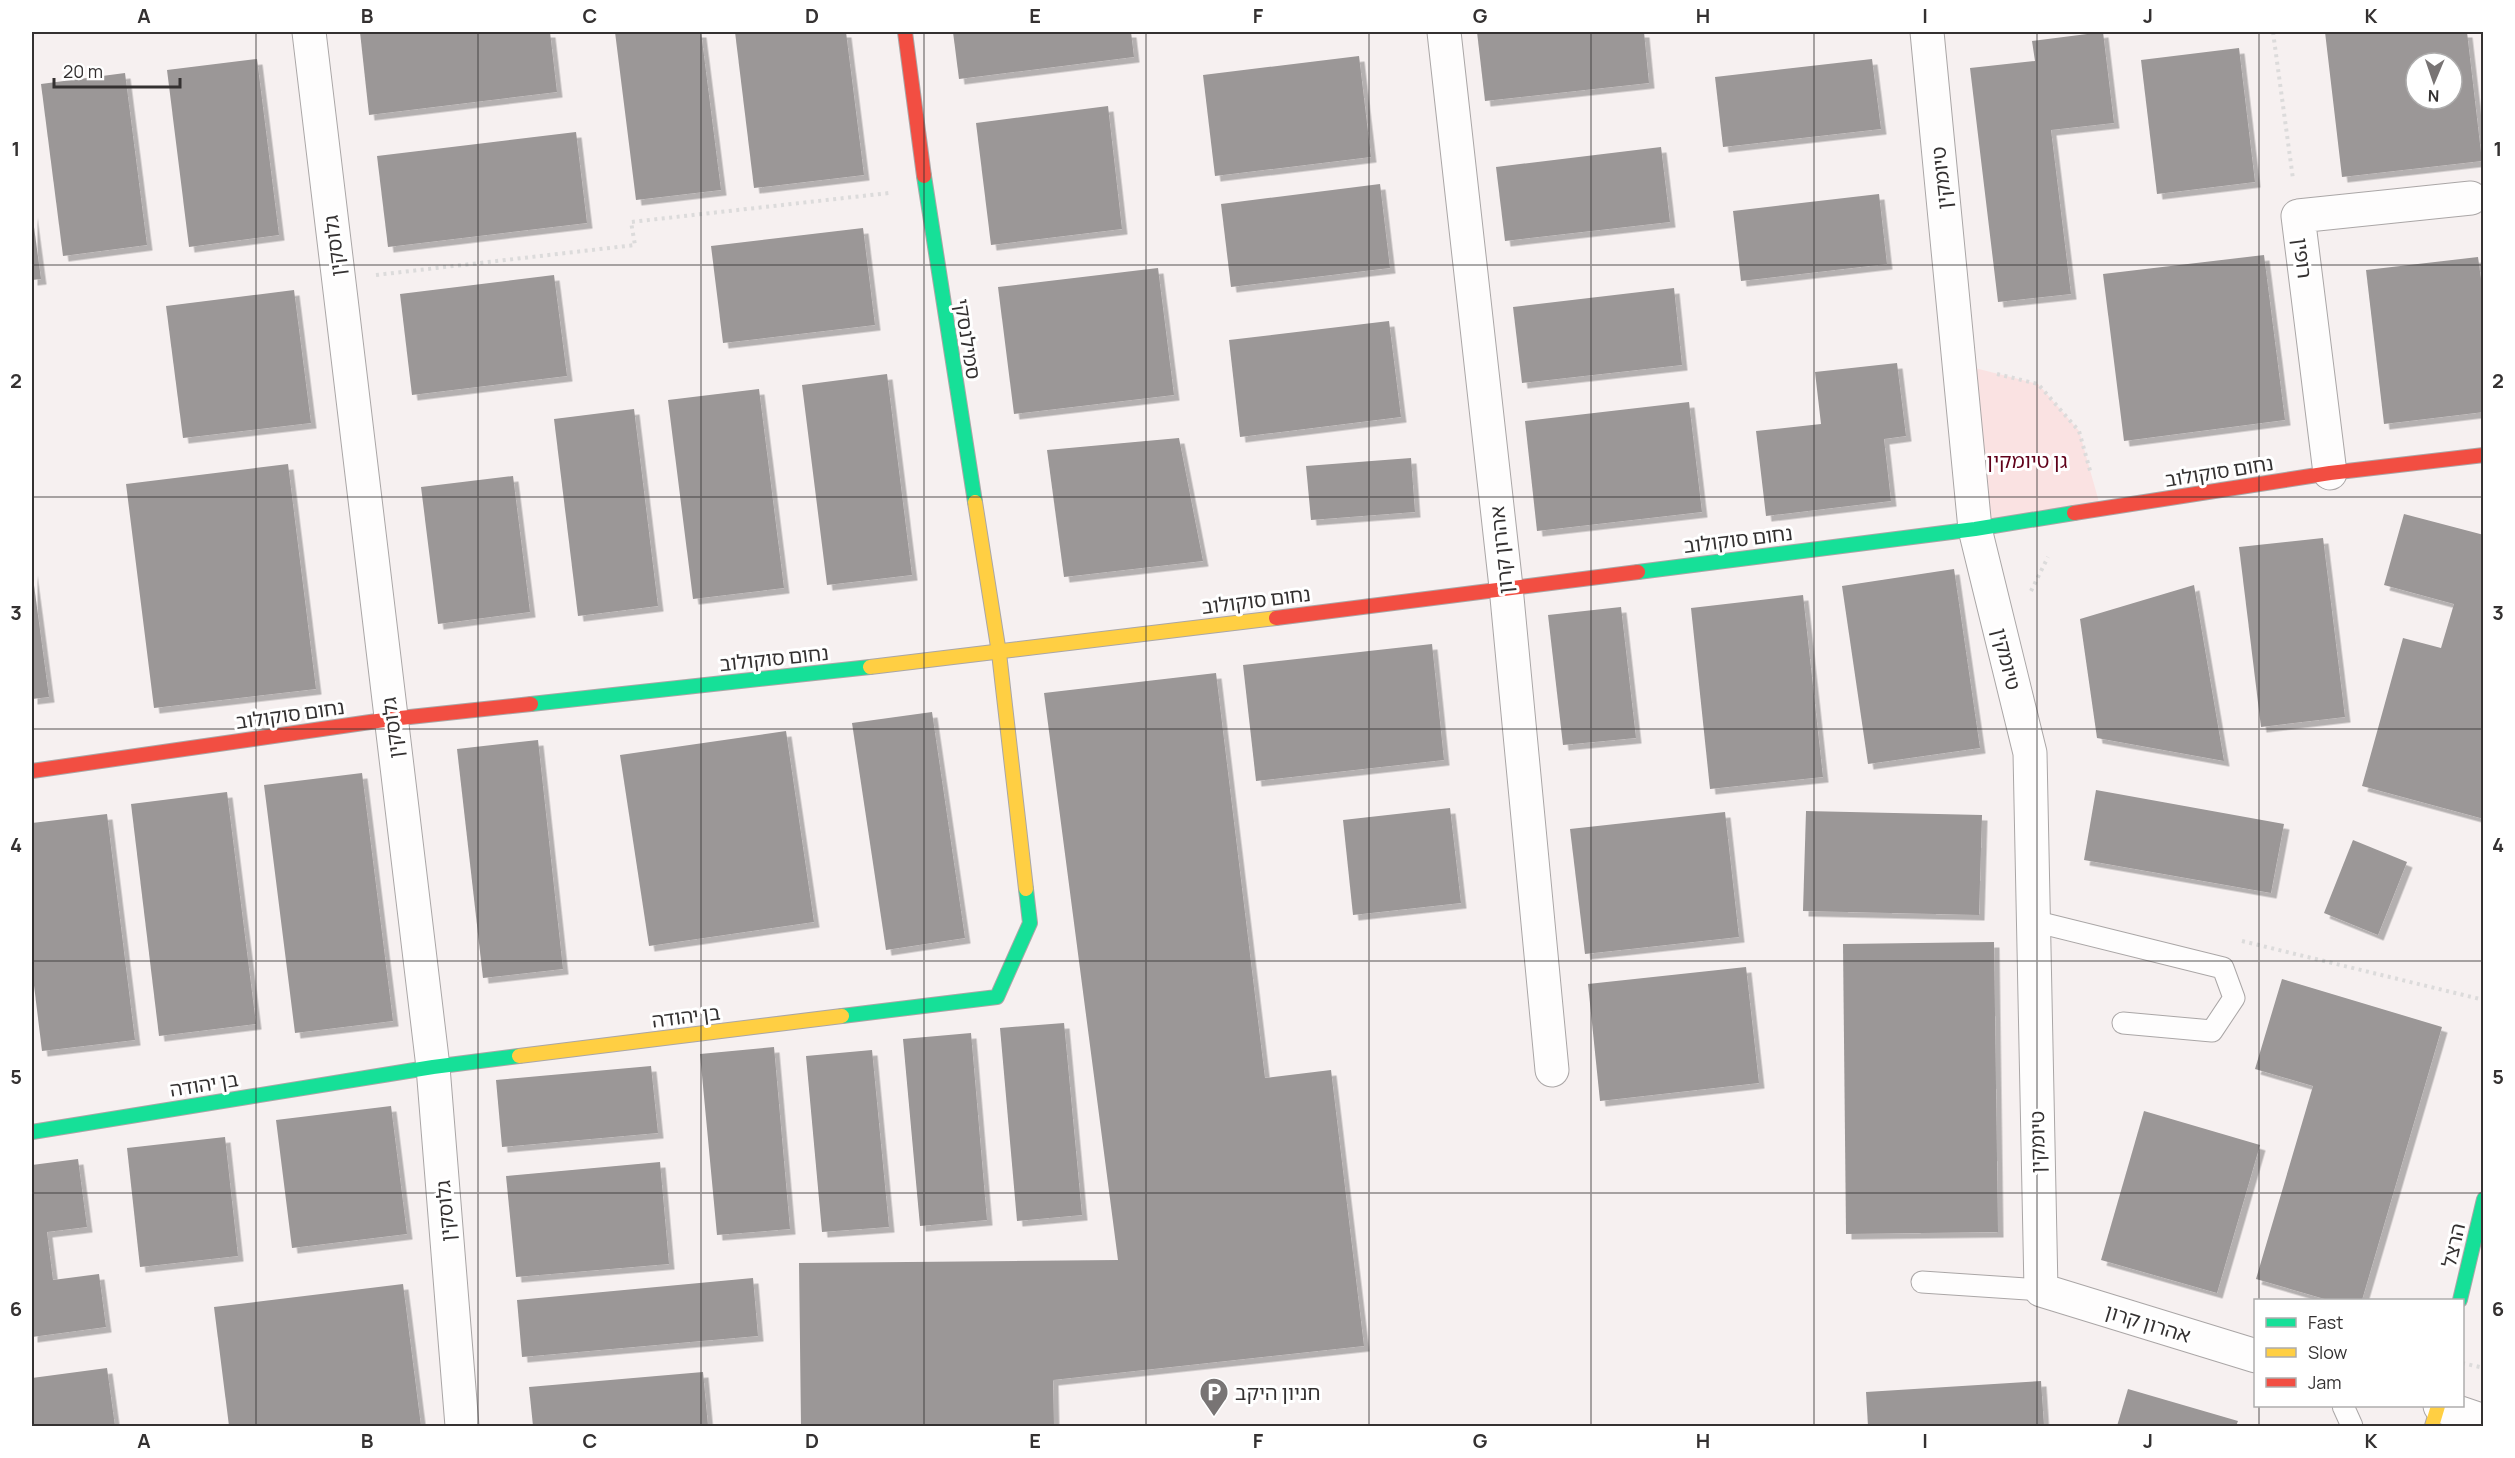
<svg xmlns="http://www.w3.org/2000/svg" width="2515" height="1458" font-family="Manrope,'Noto Sans Hebrew',sans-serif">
<defs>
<filter id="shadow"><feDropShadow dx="5.5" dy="5.5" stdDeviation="0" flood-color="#0004"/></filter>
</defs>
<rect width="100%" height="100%" fill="#f6f0f0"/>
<!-- green -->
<polygon fill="#fae2e2" points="1959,364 2038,384 2079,431 2101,509 1975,529"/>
<!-- building -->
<g fill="#9b9797" fill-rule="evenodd" filter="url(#shadow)">
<polygon points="360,32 550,32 557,92 369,115"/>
<polygon points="615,32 701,32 721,190 636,200"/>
<polygon points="735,32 846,32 864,175 754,188"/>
<polygon points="953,32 1131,32 1134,57 959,79"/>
<polygon points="1477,32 1644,32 1649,83 1485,101"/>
<polygon points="2103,32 2114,123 2051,130 2071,294 1998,302 1970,68 2035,61 2032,41"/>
<path d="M2325,32h142l15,129 -140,16zM2416,63h36v36h-36z"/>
<polygon points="2239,48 2255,182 2157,194 2141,60"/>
<polygon points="1359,56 1371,157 1215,176 1203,75"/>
<polygon points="257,59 279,235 189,247 167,70"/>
<polygon points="1872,59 1881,129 1723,147 1715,77"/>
<polygon points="125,73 147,245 63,256 41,84"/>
<polygon points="1108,106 1122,229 991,245 976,123"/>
<polygon points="576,132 587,223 388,247 377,156"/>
<polygon points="1661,147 1670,222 1505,241 1496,167"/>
<polygon points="1380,184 1390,268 1231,287 1221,204"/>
<polygon points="1879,194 1887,264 1741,281 1733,211"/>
<polygon points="32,212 41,279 32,280"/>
<polygon points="863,228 875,325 723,343 711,246"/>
<polygon points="2264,255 2285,420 2124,441 2103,274"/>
<polygon points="2478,257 2484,301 2484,412 2384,424 2366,270"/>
<polygon points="1158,268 1174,395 1014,414 998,287"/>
<polygon points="554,275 567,376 412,395 400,294"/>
<polygon points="1674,288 1682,365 1522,383 1513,307"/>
<polygon points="294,290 311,423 183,438 166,306"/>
<polygon points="1389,321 1401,417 1240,437 1229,340"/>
<polygon points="1897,363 1906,436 1884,439 1891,501 1766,516 1756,431 1821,424 1815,372"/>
<polygon points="887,374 912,575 827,585 802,385"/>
<polygon points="759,389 784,588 693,599 668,400"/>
<polygon points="1689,402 1702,512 1537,531 1525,421"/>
<polygon points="634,409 658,606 578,616 554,419"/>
<polygon points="1179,438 1203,561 1064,577 1047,450"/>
<polygon points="1411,458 1415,512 1311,520 1306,466"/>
<polygon points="288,464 316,689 154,708 126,484"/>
<polygon points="513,476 530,612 438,624 421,487"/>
<polygon points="2404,514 2484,535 2484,819 2362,786 2403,638 2441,648 2454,604 2384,585"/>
<polygon points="2323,538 2345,717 2261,727 2239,547"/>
<polygon points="1954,569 1980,748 1868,764 1842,586"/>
<polygon points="32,570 49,697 32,699"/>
<polygon points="2194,585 2224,761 2097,738 2080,619"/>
<polygon points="1803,595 1823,777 1710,789 1691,608"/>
<polygon points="1621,607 1636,738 1563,745 1548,615"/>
<polygon points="1432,644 1444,760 1256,781 1243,665"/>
<polygon points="1216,673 1265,1078 1331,1070 1364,1346 1053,1380 1054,1426 801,1426 799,1263 1118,1260 1044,693"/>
<polygon points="932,712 965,938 886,950 852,723"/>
<polygon points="786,731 814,922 649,946 620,755"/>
<polygon points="538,740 563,969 483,978 457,749"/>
<polygon points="362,773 393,1021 295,1033 264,785"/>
<polygon points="2096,790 2284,824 2271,893 2084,860"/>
<polygon points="227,792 256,1024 159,1036 131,804"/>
<polygon points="1450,808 1461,903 1353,915 1343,820"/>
<polygon points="1806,811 1982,815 1979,915 1803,911"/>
<polygon points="1725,812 1739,937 1585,954 1570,829"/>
<polygon points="107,814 135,1040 42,1051 32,969 32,823"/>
<polygon points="2353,840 2407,862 2378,935 2324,913"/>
<polygon points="1994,942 1998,1232 1846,1234 1843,944"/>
<polygon points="1746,967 1759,1083 1600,1101 1588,984"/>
<polygon points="2282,979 2442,1027 2362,1300 2328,1300 2256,1279 2313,1086 2255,1069"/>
<polygon points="1064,1023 1082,1215 1017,1221 1000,1028"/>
<polygon points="971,1033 987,1220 920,1226 903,1039"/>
<polygon points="774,1047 790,1229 717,1235 700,1054"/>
<polygon points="872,1050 889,1227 822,1232 806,1056"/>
<polygon points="651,1066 658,1133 502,1147 496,1080"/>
<polygon points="391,1106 407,1234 292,1248 276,1120"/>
<polygon points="2144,1111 2260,1145 2217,1293 2101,1260"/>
<polygon points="225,1137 238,1256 140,1267 127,1148"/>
<polygon points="78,1159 87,1227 47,1232 53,1280 99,1274 106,1327 32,1337 32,1165"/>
<polygon points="660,1162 669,1264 516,1277 506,1176"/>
<polygon points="753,1278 758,1336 522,1357 517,1300"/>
<polygon points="403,1284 421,1426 229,1426 214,1307"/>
<polygon points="107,1368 115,1426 32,1426 32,1378"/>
<polygon points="703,1372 708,1426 533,1426 529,1387"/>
<polygon points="2041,1381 2044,1426 1868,1426 1866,1392"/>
<polygon points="2128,1389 2238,1421 2236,1426 2117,1426"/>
</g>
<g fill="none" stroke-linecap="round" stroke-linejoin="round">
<!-- lane casing -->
<g stroke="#aaa6a6" stroke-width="23">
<g id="lane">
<polyline points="2033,921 2223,968 2234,998 2212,1031 2123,1023"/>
<polyline points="1922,1282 2041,1290"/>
<polyline points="2343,1406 2352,1426"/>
</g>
</g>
<!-- street casing -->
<g stroke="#aaa6a6" stroke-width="35">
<g id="street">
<polyline points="309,32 433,1067 462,1426"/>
<polyline points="1444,32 1506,587 1552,1070"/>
<polyline points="1927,32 1975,529 2030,753 2041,1290 2256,1356"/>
<polyline points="2330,473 2298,216 2471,198"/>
<polyline points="2440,1406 2484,1421"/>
</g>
</g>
<!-- fast casing -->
<g stroke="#aaa6a6" stroke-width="16">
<g id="fast">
<polyline points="924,176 975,502"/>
<polyline points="1638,572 1975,529 2074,513"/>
<polyline points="531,704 870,667"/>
<polyline points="842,1016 997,997 1030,923 1026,889"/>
<polyline points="32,1132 433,1067 519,1056"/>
<polyline points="2460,1300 2484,1199"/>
</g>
</g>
<!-- slow casing -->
<g stroke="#aaa6a6" stroke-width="16">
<g id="slow">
<polyline points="975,502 999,653 1026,889"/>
<polyline points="870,667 1276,618"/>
<polyline points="519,1056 842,1016"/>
<polyline points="2432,1426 2438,1406"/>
</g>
</g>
<!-- jam casing -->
<g stroke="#aaa6a6" stroke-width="16">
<g id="jam">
<polyline points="905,32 924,176"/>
<polyline points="2074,513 2330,473 2484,455"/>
<polyline points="1276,618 1638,572"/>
<polyline points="32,771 391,719 531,704"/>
</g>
</g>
<!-- path -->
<g stroke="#dcdbdb" stroke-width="4" stroke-dasharray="3 4.5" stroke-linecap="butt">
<polyline points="2273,32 2293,179"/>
<polyline points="376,275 635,245 631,222 889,193"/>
<polyline points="1997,374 2038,384 2079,431 2091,474"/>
<polyline points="2031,591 2048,557"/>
<polyline points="2242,941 2484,1000"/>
<polyline points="2462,1363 2484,1368"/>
</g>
<!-- lane -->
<use href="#lane" stroke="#fefdfd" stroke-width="21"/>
<!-- street -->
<use href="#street" stroke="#fefdfd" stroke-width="33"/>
<!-- fast -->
<use href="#fast" stroke="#16e098" stroke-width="14"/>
<!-- slow -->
<use href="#slow" stroke="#ffcf43" stroke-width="14"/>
<!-- jam -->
<use href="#jam" stroke="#f24e42" stroke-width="14"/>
</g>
<!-- grid -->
<path fill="none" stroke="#343131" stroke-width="1.5" stroke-opacity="0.55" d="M256,32v1394M478,32v1394M701,32v1394M924,32v1394M1146,32v1394M1369,32v1394M1591,32v1394M1814,32v1394M2037,32v1394M2259,32v1268M32,265h2452M32,497h2452M32,729h2452M32,961h2452M32,1193h2452M2259,1406v20"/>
<!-- icons -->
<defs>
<g id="parking-pin" transform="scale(1.5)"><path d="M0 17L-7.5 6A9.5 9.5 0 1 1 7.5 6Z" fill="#787474" stroke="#fff"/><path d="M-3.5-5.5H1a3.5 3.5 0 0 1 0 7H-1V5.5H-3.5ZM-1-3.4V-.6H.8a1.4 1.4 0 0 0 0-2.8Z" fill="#fff"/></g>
</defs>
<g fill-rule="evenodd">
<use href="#parking-pin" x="1214" y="1392"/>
</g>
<g text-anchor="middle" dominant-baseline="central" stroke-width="6" stroke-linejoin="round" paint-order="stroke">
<!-- street labels -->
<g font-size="20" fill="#343131" stroke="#fff">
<text transform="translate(1941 178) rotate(-96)">טיומקין</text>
<text transform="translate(334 246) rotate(-97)">גלוסקין</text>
<text transform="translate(2303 258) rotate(83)">רופין</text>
<text transform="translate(968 339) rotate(81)">סמילנסקי</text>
<text transform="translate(2219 471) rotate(-9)">נחום סוקולוב</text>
<text transform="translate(1738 539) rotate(-7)">נחום סוקולוב</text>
<text transform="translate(1501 550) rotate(-96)">אהרון קרון</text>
<text transform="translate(1256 600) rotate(-7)">נחום סוקולוב</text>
<text transform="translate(774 658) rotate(-6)">נחום סוקולוב</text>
<text transform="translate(2007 659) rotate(76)">טיומקין</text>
<text transform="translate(290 714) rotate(-8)">נחום סוקולוב</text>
<text transform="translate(392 728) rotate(-97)">גלוסקין</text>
<text transform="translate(686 1016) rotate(-7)">בן יהודה</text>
<text transform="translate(204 1084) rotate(-9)">בן יהודה</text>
<text transform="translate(2037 1142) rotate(-91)">טיומקין</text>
<text transform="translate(445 1211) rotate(-95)">גלוסקין</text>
<text transform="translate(2453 1245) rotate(-77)">הרצל</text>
<text transform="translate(2148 1323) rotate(17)">אהרון קרון</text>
</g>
<!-- park labels -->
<g font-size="20" fill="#60011a" stroke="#fff">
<text x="2027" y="460">גן טיומקין</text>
</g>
<!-- poi labels -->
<g font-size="20" fill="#343131" stroke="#fff" text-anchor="start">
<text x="1235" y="1392">חניון היקב</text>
</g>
</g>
<!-- border -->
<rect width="2515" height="1458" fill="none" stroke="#ffffff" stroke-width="66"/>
<!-- legend -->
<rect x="2254" y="1299" width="210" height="108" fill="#ffffff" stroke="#aeadad" stroke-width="1.5"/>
<rect x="2266" y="1318" width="30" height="9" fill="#16e098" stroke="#aeadad" stroke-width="1.5"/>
<text x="2308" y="1329" font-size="18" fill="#343131">Fast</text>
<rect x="2266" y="1348" width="30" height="9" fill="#ffcf43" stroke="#aeadad" stroke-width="1.5"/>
<text x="2308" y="1359" font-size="18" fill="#343131">Slow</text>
<rect x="2266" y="1378" width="30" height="9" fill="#f24e42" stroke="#aeadad" stroke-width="1.5"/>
<text x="2308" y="1389" font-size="18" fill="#343131">Jam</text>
<!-- north arrow -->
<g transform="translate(2434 81) rotate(182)"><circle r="28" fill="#ffffff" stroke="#aeadad" stroke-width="1.5"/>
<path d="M0-4.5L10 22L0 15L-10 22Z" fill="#787474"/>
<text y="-9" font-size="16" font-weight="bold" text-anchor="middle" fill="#343131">N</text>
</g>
<!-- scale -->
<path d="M54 78v9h126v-9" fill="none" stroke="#343131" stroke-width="3"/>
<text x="63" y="78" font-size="18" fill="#343131" stroke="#ffffff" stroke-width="4.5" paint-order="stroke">20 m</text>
<rect x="33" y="33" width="2449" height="1392" fill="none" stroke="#343131" stroke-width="2"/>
<g font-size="20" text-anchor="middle" font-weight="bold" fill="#343131">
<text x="144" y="23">A</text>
<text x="367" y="23">B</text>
<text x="590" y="23">C</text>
<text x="812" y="23">D</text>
<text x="1035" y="23">E</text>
<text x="1258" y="23">F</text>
<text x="1480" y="23">G</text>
<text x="1703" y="23">H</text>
<text x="1925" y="23">I</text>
<text x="2148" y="23">J</text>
<text x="2371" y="23">K</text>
<text x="16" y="156">1</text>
<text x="2498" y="156">1</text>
<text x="16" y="388">2</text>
<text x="2498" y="388">2</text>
<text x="16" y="620">3</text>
<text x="2498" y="620">3</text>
<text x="16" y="852">4</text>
<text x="2498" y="852">4</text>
<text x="16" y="1084">5</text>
<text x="2498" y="1084">5</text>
<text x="16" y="1316">6</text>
<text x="2498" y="1316">6</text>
<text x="144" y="1448">A</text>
<text x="367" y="1448">B</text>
<text x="590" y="1448">C</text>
<text x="812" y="1448">D</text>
<text x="1035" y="1448">E</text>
<text x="1258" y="1448">F</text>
<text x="1480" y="1448">G</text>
<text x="1703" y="1448">H</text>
<text x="1925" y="1448">I</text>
<text x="2148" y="1448">J</text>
<text x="2371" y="1448">K</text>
</g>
</svg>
